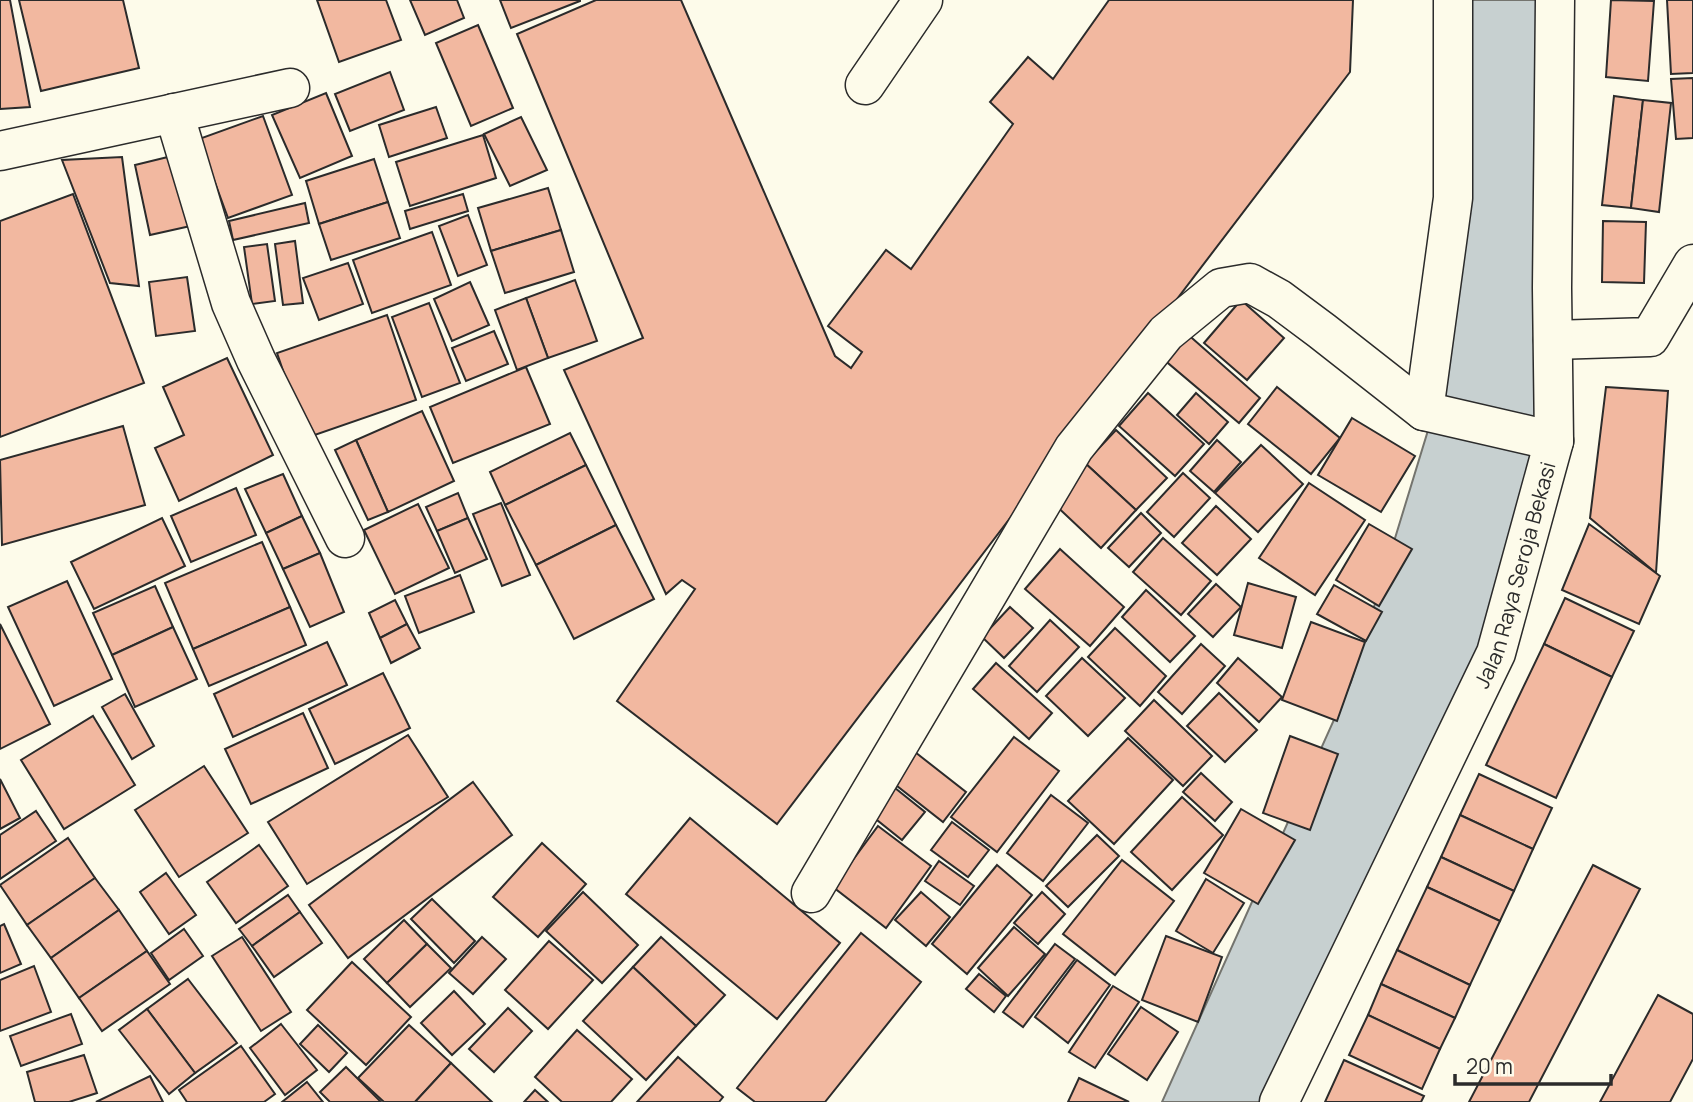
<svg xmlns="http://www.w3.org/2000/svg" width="1693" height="1102" font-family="Manrope,sans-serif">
<rect width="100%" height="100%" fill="#fdfbea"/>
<!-- water -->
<polygon fill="#c7d0d0" stroke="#74746e" stroke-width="2" points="1453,0 1561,0 1554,441 1496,653 1280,1102 1162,1102 1351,682 1433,414"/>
<!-- building -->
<g fill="#f2b8a0" stroke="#2b2b2b" stroke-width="2">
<polygon points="0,0 10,0 30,107 0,109"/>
<polygon points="19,0 123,0 139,68 41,91"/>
<polygon points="317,0 386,0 401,40 339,62"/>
<polygon points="410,0 457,0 464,18 425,35"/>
<polygon points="500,0 580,0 580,1 511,28"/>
<polygon points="596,0 681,0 835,356 851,368 862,352 828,326 886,250 911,269 1013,124 990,102 1028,57 1053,79 1109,0 1353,0 1350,72 777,824 617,701 695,589 682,580 666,594 564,370 643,338 517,34"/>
<polygon points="1611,0 1654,1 1648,81 1606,77"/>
<polygon points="1667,0 1693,0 1693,73 1671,74"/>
<polygon points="478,25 513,108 471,126 436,43"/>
<polygon points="390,72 404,110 350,131 335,94"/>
<polygon points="1693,78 1693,138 1676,139 1671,79"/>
<polygon points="326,93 352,156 300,178 272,115"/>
<polygon points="1614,96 1643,100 1631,208 1602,205"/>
<polygon points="1643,100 1671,103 1659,212 1631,208"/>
<polygon points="436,107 447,138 389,157 379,125"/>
<polygon points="263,116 292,195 228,218 199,139"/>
<polygon points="521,117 547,170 510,186 484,134"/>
<polygon points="483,135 496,178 410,206 396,162"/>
<polygon points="176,155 195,225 150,235 135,165"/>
<polygon points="122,157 139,286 110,283 62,160"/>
<polygon points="374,159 388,202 319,224 306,181"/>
<polygon points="548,188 561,230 491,251 478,208"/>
<polygon points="73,194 144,383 0,437 0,221"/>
<polygon points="463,194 468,211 410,229 405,211"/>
<polygon points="388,202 400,238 331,260 319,224"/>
<polygon points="305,203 309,223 233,240 229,221"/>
<polygon points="468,215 487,265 458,276 439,226"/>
<polygon points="1603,221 1646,222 1644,283 1602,282"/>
<polygon points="561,230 574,272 505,293 491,251"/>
<polygon points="432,232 451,285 372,313 353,260"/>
<polygon points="295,241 303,303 283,305 275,244"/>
<polygon points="267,244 275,301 252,304 244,247"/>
<polygon points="348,263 363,304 319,320 303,278"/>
<polygon points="187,277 195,331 156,336 149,282"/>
<polygon points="575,280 597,341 548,358 526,298"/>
<polygon points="470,282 489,325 452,341 434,299"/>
<polygon points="526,298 548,358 517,370 495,310"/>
<polygon points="1241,300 1284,338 1247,380 1204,343"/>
<polygon points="429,303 460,383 422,397 392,317"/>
<polygon points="387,315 416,400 306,438 277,353"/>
<polygon points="494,331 508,364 466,381 452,348"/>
<polygon points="1184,331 1260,398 1239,423 1162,358"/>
<polygon points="227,358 273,455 179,501 155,448 184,435 163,387"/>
<polygon points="526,367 550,424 453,463 430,407"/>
<polygon points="1277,387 1340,438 1311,474 1248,424"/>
<polygon points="1606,387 1668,391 1656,573 1590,518"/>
<polygon points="1148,393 1204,444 1175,476 1119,426"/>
<polygon points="1196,393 1228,422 1209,444 1177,415"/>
<polygon points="422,411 454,481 388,512 356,440"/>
<polygon points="1352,418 1415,456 1381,512 1318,475"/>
<polygon points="123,426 145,505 2,545 0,460"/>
<polygon points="1116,430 1167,478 1136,510 1085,463"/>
<polygon points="570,433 586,465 505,505 490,472"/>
<polygon points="356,440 388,512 368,520 335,450"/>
<polygon points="1217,440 1241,462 1214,492 1190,471"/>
<polygon points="1261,445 1303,484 1258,532 1215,493"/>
<polygon points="1085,463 1136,510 1101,548 1050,500"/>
<polygon points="586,465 616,525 536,565 505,505"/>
<polygon points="1183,473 1210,498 1174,537 1147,512"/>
<polygon points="283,474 302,516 266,533 245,489"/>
<polygon points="1309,483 1365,520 1315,595 1259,558"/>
<polygon points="236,488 256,535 191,562 171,516"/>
<polygon points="458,493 468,518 437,531 426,507"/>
<polygon points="501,503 530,575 502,586 473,514"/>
<polygon points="418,504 449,568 395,594 364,530"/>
<polygon points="1216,506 1251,539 1217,575 1182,543"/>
<polygon points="1141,513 1161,533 1129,567 1108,548"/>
<polygon points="302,516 320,553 283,569 266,533"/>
<polygon points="162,518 185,566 94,609 71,562"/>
<polygon points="468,518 487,559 455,573 437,531"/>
<polygon points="1369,524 1412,549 1379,606 1336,580"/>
<polygon points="1589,524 1660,576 1639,624 1562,590"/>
<polygon points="616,525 654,599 574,639 536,565"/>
<polygon points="1163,538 1211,581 1181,615 1133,572"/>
<polygon points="262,542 290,607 193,649 165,583"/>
<polygon points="1060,549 1124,607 1090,646 1025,589"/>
<polygon points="320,553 344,612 310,627 283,569"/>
<polygon points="460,575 474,612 419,633 405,596"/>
<polygon points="67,581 112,679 54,706 8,607"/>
<polygon points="1248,583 1296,597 1282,648 1234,635"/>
<polygon points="1216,584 1241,607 1213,637 1188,614"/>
<polygon points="1334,585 1382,612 1366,641 1317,614"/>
<polygon points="155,586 173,627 112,655 93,613"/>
<polygon points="1146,590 1195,636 1170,662 1122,617"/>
<polygon points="1565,598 1634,631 1612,677 1544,644"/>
<polygon points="395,600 407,624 380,638 369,613"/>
<polygon points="290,607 306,645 209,686 193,649"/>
<polygon points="1010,607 1033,628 1004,658 982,637"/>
<polygon points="1050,620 1079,647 1037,692 1009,666"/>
<polygon points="1311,622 1365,642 1337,721 1282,700"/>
<polygon points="0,624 50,724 0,749"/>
<polygon points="407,624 420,648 391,663 380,638"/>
<polygon points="173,627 197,679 135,707 112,655"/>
<polygon points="1115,628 1166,676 1140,706 1088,657"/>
<polygon points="327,642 347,685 233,737 214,694"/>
<polygon points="1201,644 1225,666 1182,714 1158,692"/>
<polygon points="1544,644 1612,677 1556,798 1486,765"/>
<polygon points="1082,658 1125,698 1088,736 1046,696"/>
<polygon points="1238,658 1282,697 1259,722 1217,683"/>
<polygon points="996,663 1052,713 1029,739 973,689"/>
<polygon points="383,673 410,728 335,764 309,709"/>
<polygon points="1219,693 1257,730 1225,762 1187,726"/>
<polygon points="125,694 154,746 132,759 102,707"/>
<polygon points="1154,700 1212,756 1183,786 1125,731"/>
<polygon points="303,713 328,768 251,804 225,749"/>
<polygon points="93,716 135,785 64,829 21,760"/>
<polygon points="408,735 448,797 307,884 268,822"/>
<polygon points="1290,736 1338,754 1310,830 1263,813"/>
<polygon points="1014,737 1059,771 997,852 951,817"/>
<polygon points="1128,738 1173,780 1114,844 1068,801"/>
<polygon points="915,752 966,792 943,822 892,782"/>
<polygon points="204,766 248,833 179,877 135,810"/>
<polygon points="1201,773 1232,802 1215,821 1183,792"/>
<polygon points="1479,774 1552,808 1533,849 1460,815"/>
<polygon points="0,779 20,818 0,829"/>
<polygon points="885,780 925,812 902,840 862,808"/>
<polygon points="473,782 512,835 348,958 309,905"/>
<polygon points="1051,795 1088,823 1043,881 1007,853"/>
<polygon points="1182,797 1223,835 1172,890 1131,852"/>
<polygon points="1241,809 1295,840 1258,904 1204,873"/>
<polygon points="36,811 56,841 0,879 0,835"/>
<polygon points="1460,815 1533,849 1514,891 1441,857"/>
<polygon points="690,818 840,943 777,1019 626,894"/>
<polygon points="952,822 989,850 968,877 931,850"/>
<polygon points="878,826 931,866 886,928 833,887"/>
<polygon points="1097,835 1119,856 1068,907 1046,886"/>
<polygon points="68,838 95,878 27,925 0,885"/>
<polygon points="542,843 586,884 538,937 493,897"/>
<polygon points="259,845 288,886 236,923 207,882"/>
<polygon points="1441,857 1514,891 1500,921 1427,887"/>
<polygon points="1122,860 1174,901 1115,975 1063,934"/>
<polygon points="939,861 974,886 960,905 925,881"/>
<polygon points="997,865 1032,895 967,974 932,944"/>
<polygon points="1593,865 1640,889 1529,1102 1469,1102"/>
<polygon points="166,873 196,915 169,934 140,892"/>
<polygon points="95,878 119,910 51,958 27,925"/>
<polygon points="1206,879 1244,903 1213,953 1176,931"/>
<polygon points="1427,887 1500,921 1470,985 1397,950"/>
<polygon points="583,892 638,945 602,983 546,931"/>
<polygon points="921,892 950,917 926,946 895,920"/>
<polygon points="1042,892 1065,914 1038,944 1014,923"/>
<polygon points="288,895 300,912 252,946 239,929"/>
<polygon points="432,899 475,941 454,963 411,919"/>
<polygon points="119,910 147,951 79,998 51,958"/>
<polygon points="300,912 322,943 274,977 252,946"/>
<polygon points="404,920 427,944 387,983 364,959"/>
<polygon points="4,924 21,964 0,973 0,926"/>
<polygon points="1014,927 1045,954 1008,996 978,968"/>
<polygon points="184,929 203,956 169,980 151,953"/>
<polygon points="861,933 921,982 825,1102 755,1102 737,1088"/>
<polygon points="1166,936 1222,957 1198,1022 1142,1000"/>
<polygon points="242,937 291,1012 261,1031 212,956"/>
<polygon points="482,937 506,959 473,994 449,973"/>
<polygon points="661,937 725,995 696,1026 633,967"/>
<polygon points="549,941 593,980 548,1029 505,990"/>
<polygon points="427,944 451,968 410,1007 387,983"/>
<polygon points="1055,944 1075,959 1023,1027 1003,1012"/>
<polygon points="1397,950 1470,985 1455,1018 1381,984"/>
<polygon points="147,951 170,984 102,1031 79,998"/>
<polygon points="1077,960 1110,985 1068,1043 1035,1017"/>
<polygon points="352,962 411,1017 366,1065 307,1010"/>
<polygon points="34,966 51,1012 0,1031 0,980"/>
<polygon points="633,967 696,1026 646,1080 583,1021"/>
<polygon points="979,974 1006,996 994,1012 966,989"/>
<polygon points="188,979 237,1043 195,1073 147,1009"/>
<polygon points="1381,984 1455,1018 1440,1049 1368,1015"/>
<polygon points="1113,986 1139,1002 1095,1068 1069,1052"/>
<polygon points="454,991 485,1024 452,1055 421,1023"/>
<polygon points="1658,995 1693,1014 1693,1059 1670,1102 1600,1102"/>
<polygon points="1141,1007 1178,1032 1147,1080 1108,1054"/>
<polygon points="508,1008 532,1031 494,1072 469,1049"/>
<polygon points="147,1009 195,1073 169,1094 119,1030"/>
<polygon points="71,1014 82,1044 21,1066 10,1036"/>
<polygon points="1368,1015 1440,1049 1422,1089 1349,1055"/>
<polygon points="281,1024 317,1070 285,1095 250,1048"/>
<polygon points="318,1025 347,1053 329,1072 300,1044"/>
<polygon points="409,1025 451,1063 415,1102 384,1102 358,1078"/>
<polygon points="577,1030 632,1079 611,1102 562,1102 535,1077"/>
<polygon points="241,1046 275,1094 264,1102 187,1102 179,1090"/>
<polygon points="84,1055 97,1093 69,1102 35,1102 27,1072"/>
<polygon points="678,1057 723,1097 719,1102 637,1102"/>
<polygon points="1344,1060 1424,1096 1421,1102 1325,1102"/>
<polygon points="451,1063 492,1102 415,1102"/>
<polygon points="346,1067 381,1102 330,1102 320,1092"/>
<polygon points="150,1076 163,1102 96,1102"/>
<polygon points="1079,1078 1129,1102 1068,1102"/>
<polygon points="307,1082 323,1102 282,1102"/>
<polygon points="535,1090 548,1102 524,1102"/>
</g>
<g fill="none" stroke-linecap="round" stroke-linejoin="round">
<!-- minor casing -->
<g stroke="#2b2b2b" stroke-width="41">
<g id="minor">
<polyline points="865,85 923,0"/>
<polyline points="174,113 231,303 256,360 345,538"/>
<polyline points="0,151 290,88"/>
<polyline points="1553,340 1650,337 1693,264"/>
<polyline points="1424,411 1453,198 1453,0"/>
<polyline points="811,893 1074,448 1166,333 1221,288 1250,283 1279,299 1322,331 1424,411 1554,441"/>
<path id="s1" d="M1279,1102l217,-449 58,-212 -2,-153 3,-288"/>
</g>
</g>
<!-- minor -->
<use href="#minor" stroke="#fdfbea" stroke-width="38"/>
</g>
<g text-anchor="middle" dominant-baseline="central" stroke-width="5" stroke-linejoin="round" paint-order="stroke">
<!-- street labels -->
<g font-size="21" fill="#2b2b2b" stroke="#fdfbea">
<text stroke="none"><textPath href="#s1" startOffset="579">Jalan Raya Seroja Bekasi</textPath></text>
</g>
</g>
<!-- scale -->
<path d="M1455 1074v10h156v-10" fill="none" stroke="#2b2b2b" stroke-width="3.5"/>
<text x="1466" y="1074" font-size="21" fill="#2b2b2b" stroke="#fdfbea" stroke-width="5" paint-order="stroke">20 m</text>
</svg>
